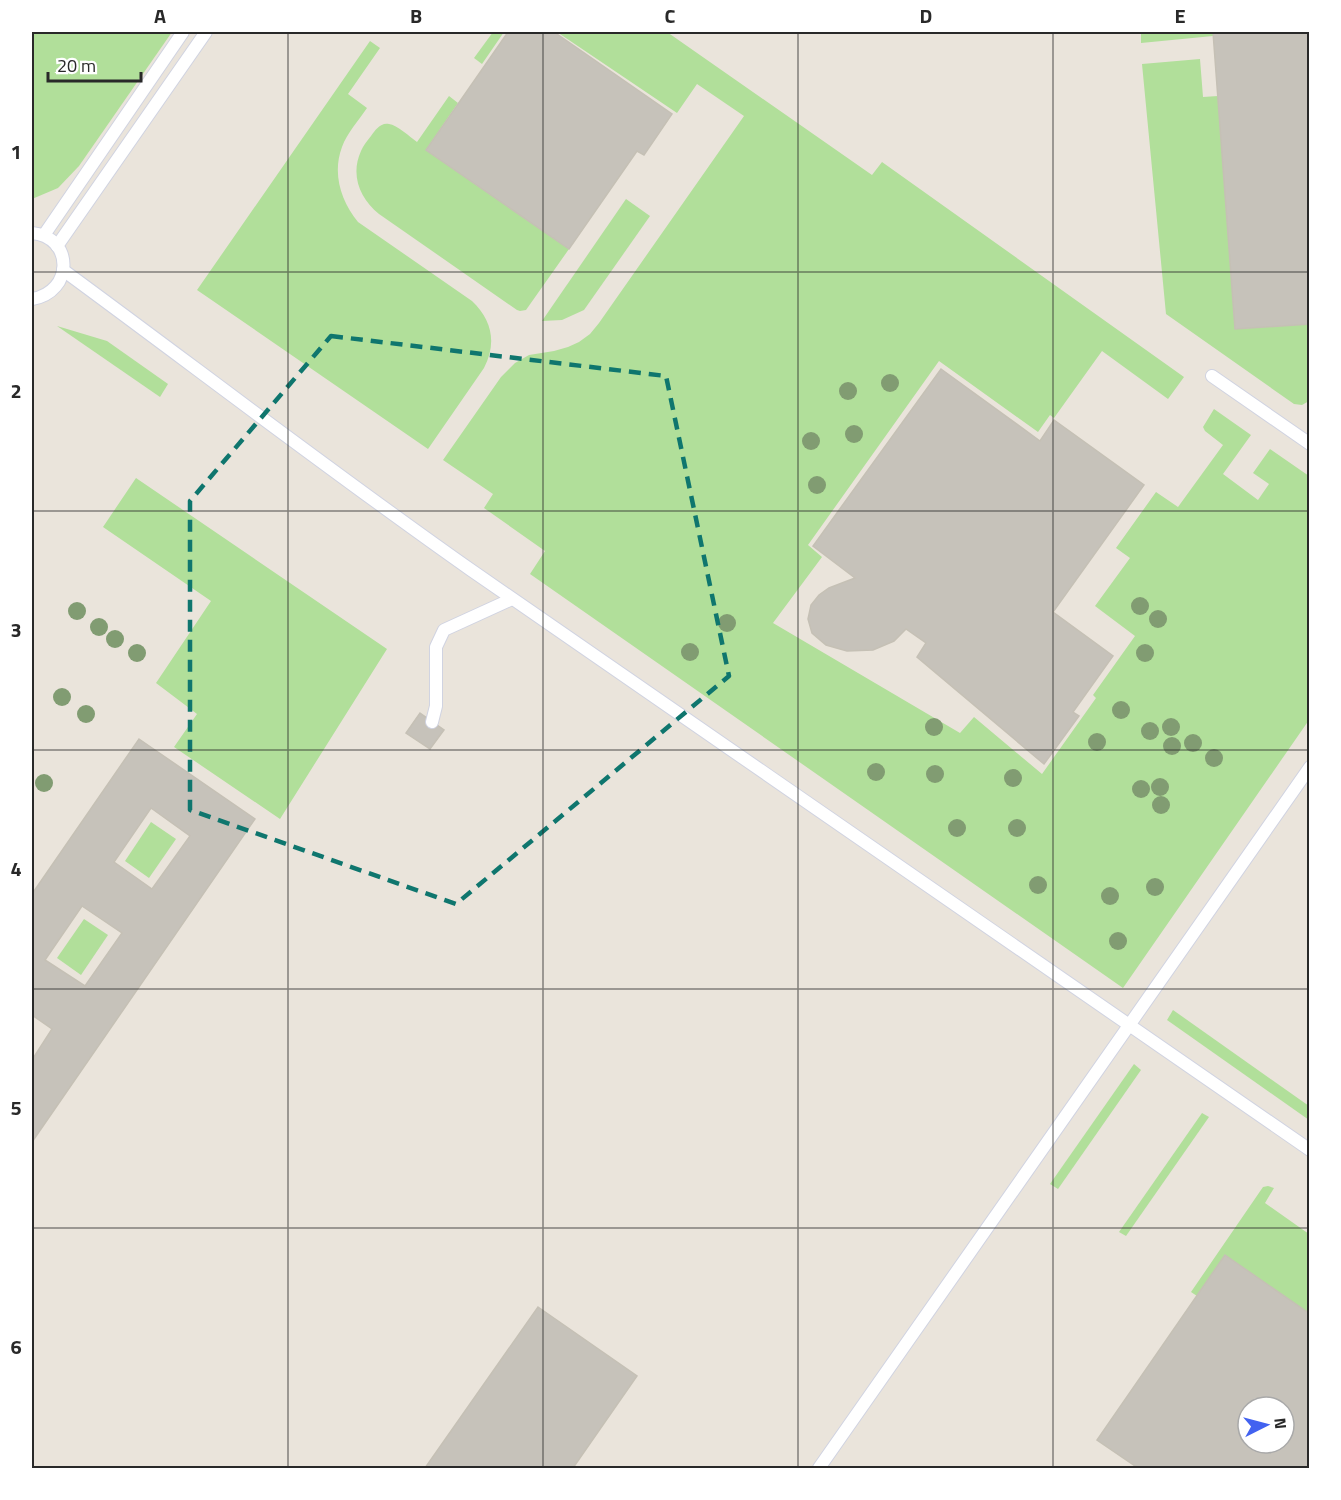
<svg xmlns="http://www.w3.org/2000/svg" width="1341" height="1500" font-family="'Titillium Web',sans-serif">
<rect width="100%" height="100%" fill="#eae4db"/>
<!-- green -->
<g fill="#b1df9a">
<polygon points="32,32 172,32 79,166 58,188 32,199"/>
<polygon points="493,32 504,32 482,64 474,58"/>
<polygon points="557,32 667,32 872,175 882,162 1184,377 1168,399 1102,351 1054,418 1050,415 1038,432 939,361 808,545 822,557 773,623 960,733 974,717 1042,774 1096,698 1093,695 1135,636 1095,606 1130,558 1116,548 1156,492 1178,507 1223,445 1205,431 1203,427 1214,409 1251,435 1223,474 1258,500 1269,484 1253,473 1270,449 1309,476 1309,720 1123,988 530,574 545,551 484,508 493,494 443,460 501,377 515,363 529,355 554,351 568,347 579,342 590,334 599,323 744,116 697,84 677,113"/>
<polygon points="1141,32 1213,32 1213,36 1141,43"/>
<path d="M370,41l10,7 -32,46 19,14c-8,12 -20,25 -25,39 -10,27 -1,54 16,75l114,79c20,19 25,42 12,67l-56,81 -231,-159z"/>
<polygon points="1200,59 1203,97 1218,96 1235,329 1309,324 1309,401 1302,405 1294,404 1166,314 1142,64"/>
<path d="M449,96l9,7 -32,47 143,99 -43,61 -6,1 -3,-1 -138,-96c-19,-15 -29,-39 -18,-63 2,-5 6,-10 10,-15 4,-6 10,-14 18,-12 8,1 21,13 28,18z"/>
<polygon points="626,199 650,216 584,310 562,320 542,321"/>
<polygon points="57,326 107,341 168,384 160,397"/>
<polygon points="136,478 387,649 280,819 174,747 197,714 156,683 211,601 103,527"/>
<polygon points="151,822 176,839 149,878 125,861"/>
<polygon points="84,919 108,935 81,975 57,958"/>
<polygon points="1173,1010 1309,1106 1309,1120 1167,1020"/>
<polygon points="1134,1064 1141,1070 1058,1189 1050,1184"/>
<polygon points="1202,1113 1209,1117 1126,1236 1119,1232"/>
<polygon points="1268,1186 1274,1188 1265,1203 1309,1234 1309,1314 1197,1296 1191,1292 1263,1187"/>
</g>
<!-- building -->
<g fill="#c6c2ba" stroke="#c5c0b5" stroke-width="1.5" fill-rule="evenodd">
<polygon points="508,32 554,32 672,114 644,155 637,151 569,249 426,150"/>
<polygon points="1213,32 1310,32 1310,324 1235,329"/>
<polygon points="941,369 1040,441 1054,420 1144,485 1053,612 1113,656 1073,712 1079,716 1044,764 917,657 926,643 906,629 894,641 873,650 847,651 826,645 812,633 808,619 811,605 819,595 829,588 855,578 813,546"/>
<polygon points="420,713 444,730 430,749 406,733"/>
<path d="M139,739l116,80 -223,323v-82l20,-31 -20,-14v-121zM151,808l39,28 -38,53 -38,-27zM82,906l40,27 -37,53 -40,-26z"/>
<path d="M1225,1255l85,59v154h-172l-41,-28zM1248,1407h36v36h-36z"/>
<polygon points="538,1307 637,1376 573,1468 425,1468"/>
</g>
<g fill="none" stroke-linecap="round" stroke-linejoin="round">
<!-- service casing -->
<g stroke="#d0d3e1" stroke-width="14">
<g id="service">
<path d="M32,233c42,4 42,59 0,66"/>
<polyline points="44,235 183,32"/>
<polyline points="57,246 206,32"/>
<path d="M63,270c136,100 270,203 408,300 278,195 561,385 839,580"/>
<polyline points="1212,376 1310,444"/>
<polyline points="432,722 436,706 436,647 444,630 512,599"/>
<polyline points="819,1468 1310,767"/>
</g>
</g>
<!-- service -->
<use href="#service" stroke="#fff" stroke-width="12"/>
</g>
<!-- trees -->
<g fill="#819c72">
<circle cx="890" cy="383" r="9"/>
<circle cx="848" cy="391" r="9"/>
<circle cx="854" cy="434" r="9"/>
<circle cx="811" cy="441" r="9"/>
<circle cx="817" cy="485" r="9"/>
<circle cx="1140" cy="606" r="9"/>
<circle cx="77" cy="611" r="9"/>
<circle cx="1158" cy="619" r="9"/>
<circle cx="727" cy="623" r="9"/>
<circle cx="99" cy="627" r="9"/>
<circle cx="115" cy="639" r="9"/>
<circle cx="690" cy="652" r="9"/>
<circle cx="137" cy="653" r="9"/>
<circle cx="1145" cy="653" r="9"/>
<circle cx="62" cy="697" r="9"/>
<circle cx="1121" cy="710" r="9"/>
<circle cx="86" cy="714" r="9"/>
<circle cx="934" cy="727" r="9"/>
<circle cx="1171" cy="727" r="9"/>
<circle cx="1150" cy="731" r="9"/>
<circle cx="1097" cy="742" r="9"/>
<circle cx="1193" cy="743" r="9"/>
<circle cx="1172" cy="746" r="9"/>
<circle cx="1214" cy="758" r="9"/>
<circle cx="876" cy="772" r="9"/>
<circle cx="935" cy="774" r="9"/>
<circle cx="1013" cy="778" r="9"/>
<circle cx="44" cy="783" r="9"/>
<circle cx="1160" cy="787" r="9"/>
<circle cx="1141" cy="789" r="9"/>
<circle cx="1161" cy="805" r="9"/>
<circle cx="957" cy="828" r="9"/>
<circle cx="1017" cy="828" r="9"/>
<circle cx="1038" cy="885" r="9"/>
<circle cx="1155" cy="887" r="9"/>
<circle cx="1110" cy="896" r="9"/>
<circle cx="1118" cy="941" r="9"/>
</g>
<!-- marked area -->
<path fill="none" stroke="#0f766e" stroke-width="4.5" stroke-dasharray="12 8" stroke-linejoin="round" d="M331,336l335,40 63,300 -273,228 -266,-94v-309z"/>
<!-- grid -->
<path fill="none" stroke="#292929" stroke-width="1.5" stroke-opacity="0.55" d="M288,32v1436M543,32v1436M798,32v1436M1053,32v1436M32,272h1278M32,511h1278M32,750h1278M32,989h1278M32,1228h1278"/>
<!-- border -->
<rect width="1341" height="1500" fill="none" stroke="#ffffff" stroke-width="66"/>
<!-- north arrow -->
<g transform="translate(1266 1425) rotate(84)"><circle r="28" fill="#ffffff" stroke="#a9a9a9" stroke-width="1.5"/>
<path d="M0-4.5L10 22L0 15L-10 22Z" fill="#4262f0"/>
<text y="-9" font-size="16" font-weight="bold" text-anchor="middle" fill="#292929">N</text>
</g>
<!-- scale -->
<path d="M48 72v9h93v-9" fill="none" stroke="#292929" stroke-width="3"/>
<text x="57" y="72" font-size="18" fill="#292929" stroke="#ffffff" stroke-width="4.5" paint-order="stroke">20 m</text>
<rect x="33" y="33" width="1275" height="1434" fill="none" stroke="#292929" stroke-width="2"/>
<g font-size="20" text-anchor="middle" font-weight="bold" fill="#292929">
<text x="160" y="23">A</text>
<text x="416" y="23">B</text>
<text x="670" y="23">C</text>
<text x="926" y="23">D</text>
<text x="1180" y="23">E</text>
<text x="16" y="159">1</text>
<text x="16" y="398">2</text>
<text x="16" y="637">3</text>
<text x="16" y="876">4</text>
<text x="16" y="1115">5</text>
<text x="16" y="1354">6</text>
</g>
</svg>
